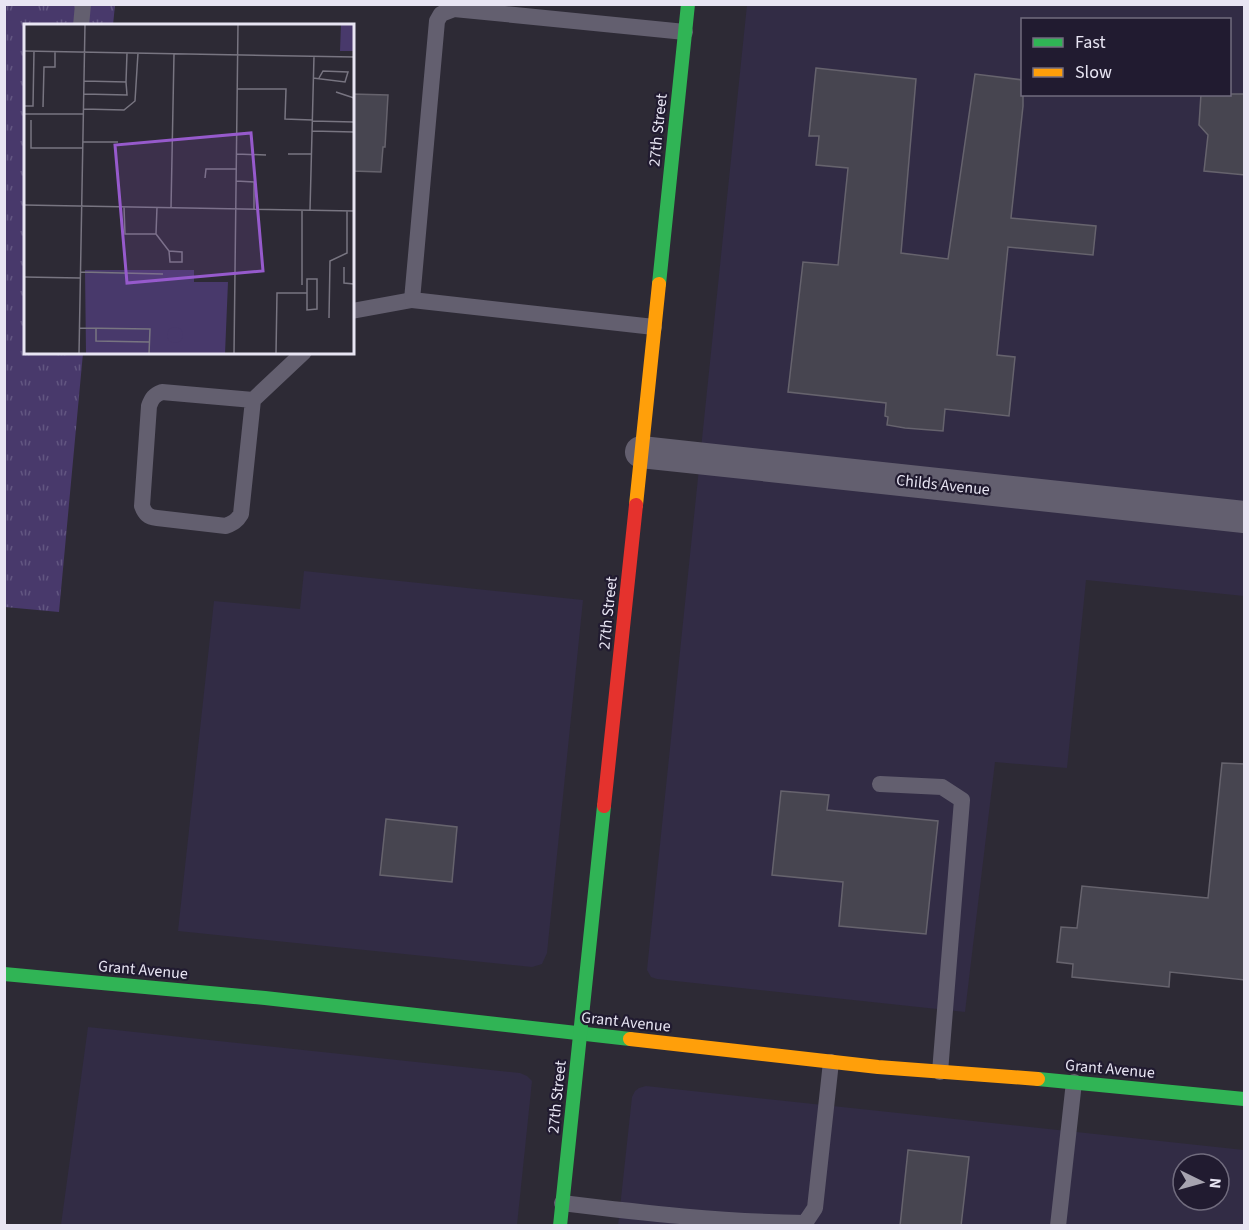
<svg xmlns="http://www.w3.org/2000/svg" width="1249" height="1230" font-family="'Source Sans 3',sans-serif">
<defs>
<pattern id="grass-tufts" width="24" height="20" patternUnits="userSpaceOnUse" patternTransform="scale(1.5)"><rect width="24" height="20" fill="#48396b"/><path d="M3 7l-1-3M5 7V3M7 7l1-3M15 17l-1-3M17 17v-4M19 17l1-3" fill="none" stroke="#625681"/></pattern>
</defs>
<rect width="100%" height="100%" fill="#2d2a35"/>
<!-- built -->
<g fill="#322c45" fill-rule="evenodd">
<path d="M747,5h497v591l-158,-16 -19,188 -72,-6 -30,250 -308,-33 -6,-2 -4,-7zM1022,20h208v74h-208z"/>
<polygon points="304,571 583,600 547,953 542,964 532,967 178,931 214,601 300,609"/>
<polygon points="88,1027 520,1073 527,1076 532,1081 517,1225 61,1225"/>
<path d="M646,1086l598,64v75l-626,1 14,-129 3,-6 4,-3zM1183,1164h36v36h-36z"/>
</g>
<!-- grass -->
<polygon fill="url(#grass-tufts)" points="4,5 115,5 113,25 26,26 26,352 83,353 59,612 5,607"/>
<!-- building -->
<g fill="#474550" stroke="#66636d" stroke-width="1.5">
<polygon points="816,68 916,79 901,253 948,259 975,74 1023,80 1023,106 1011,218 1096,226 1093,255 1008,247 997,355 1015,357 1009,416 945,409 943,431 905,428 887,425 888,417 885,416 886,403 788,392 803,262 838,265 848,168 816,165 819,136 809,136"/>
<polygon points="352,94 388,95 385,147 383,147 381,172 352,171"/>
<polygon points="1201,94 1245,94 1245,175 1204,171 1208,135 1199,125"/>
<polygon points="1222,763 1245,764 1245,980 1170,972 1169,987 1072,977 1073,964 1057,962 1061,927 1077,928 1082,886 1208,898"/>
<polygon points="781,791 829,795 827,810 938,821 926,934 839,926 843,882 772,875"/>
<polygon points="386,819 457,827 452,882 380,875"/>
<polygon points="908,1150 969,1157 961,1226 900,1226"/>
</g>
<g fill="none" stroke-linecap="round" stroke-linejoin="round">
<!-- lane -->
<g stroke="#635f6f" stroke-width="16">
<polyline points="81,26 83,4"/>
<polyline points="352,311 412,300"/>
<polyline points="654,327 412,300 437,21 441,14 454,9 685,32"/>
<path d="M253,400l-91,-8c-8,3 -10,6 -13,14l-7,100c3,8 6,11 15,12l69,8c7,-3 11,-5 15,-12l12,-114 51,-48"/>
<polyline points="880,784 942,787 962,800 940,1072"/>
<path d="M562,1203c81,10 162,19 243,20l10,-15 16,-146"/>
<polyline points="1058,1226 1074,1082"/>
</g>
<!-- street -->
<polyline stroke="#635f6f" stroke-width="32" points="641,452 1244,517"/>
<!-- fast -->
<g stroke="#30b455" stroke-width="14">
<polyline points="659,284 688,4"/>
<polyline points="4,974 265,998 630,1039"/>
<polyline points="1038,1079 1244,1099"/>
<polyline points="560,1226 604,806"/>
</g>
<!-- slow -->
<g stroke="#ff9f0a" stroke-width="14">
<polyline points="636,505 659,284"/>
<polyline points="630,1039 878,1067 1038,1079"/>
</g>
<!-- jam -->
<polyline stroke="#e5322d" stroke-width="14" points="604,806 636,505"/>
</g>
<g text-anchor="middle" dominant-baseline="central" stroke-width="4.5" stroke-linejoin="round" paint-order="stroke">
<!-- street labels -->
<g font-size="16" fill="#e8e5f3" stroke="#211b30">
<text transform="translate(658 130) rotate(-84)">27th Street</text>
<text transform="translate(943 485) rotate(6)">Childs Avenue</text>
<text transform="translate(608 613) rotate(-84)">27th Street</text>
<text transform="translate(143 970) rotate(5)">Grant Avenue</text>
<text transform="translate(626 1022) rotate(6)">Grant Avenue</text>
<text transform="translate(1110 1069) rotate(5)">Grant Avenue</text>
<text transform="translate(557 1097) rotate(-84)">27th Street</text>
</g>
</g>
<!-- overview -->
<g transform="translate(24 24)">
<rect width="330" height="330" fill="#2d2a35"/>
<path d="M317,0h13v27h-14zM61,246h109v12h34l-3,72 -139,-1z" fill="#48396b"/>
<path d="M143 311a8 8 0 1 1 16 0a8 8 0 1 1-16 0Z" fill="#48396b"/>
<path fill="none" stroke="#787581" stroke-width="1.5" d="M0,27l330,6M289,54l32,4 3,-10 -25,-1 -4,7M60,57l42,1 1,-29M213,65h49l-1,30 27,1M312,68l18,6M60,70l43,1 -1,-13M0,82h9l1,-55M19,83l1,-40h11v-15M59,85l41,1 11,-9 3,-48M0,90h59M7,96v28h52M288,97l42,1M288,107l42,1M59,118h35M212,130l30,1M264,130h24M181,154l1,-9h30M212,157l18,1v27M0,181l330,6M100,183l1,27h31l1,-27M147,184l3,-154M286,186l4,-154M132,210l13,17 13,1v10h-12l-1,-11M320,243v16l10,1M57,248l82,2M0,253l56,1M283,255h10v30l-10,1zM278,261v-75M305,294l1,-57 17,-8v-42M56,304l70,1 -1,25M72,304v13l53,1M55,330l6,-330M210,330l4,-330M252,330l1,-61h30"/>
<path fill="#965acc" fill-opacity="0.15" stroke="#965acc" stroke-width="3" d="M227,109l12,138 -136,12 -12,-138z"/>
<rect width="330" height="330" fill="none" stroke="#e8e5f3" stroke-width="3"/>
</g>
<!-- border -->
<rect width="1249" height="1230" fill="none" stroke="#e8e5f3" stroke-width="12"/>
<!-- legend -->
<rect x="1021" y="18" width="210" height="78" fill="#211b30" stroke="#716c7e" stroke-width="1.5"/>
<rect x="1033" y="38" width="30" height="9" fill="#30b455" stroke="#716c7e" stroke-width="1.5"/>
<text x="1075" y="48" font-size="18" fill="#e8e5f3">Fast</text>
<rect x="1033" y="68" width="30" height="9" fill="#ff9f0a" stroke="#716c7e" stroke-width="1.5"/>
<text x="1075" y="78" font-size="18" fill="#e8e5f3">Slow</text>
<!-- north arrow -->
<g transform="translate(1201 1182) rotate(95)"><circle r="28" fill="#211b30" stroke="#716c7e" stroke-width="1.5"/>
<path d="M0-4.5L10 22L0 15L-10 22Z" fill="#a7a4b0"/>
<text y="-9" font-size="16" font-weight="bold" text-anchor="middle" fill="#e8e5f3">N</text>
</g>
</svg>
